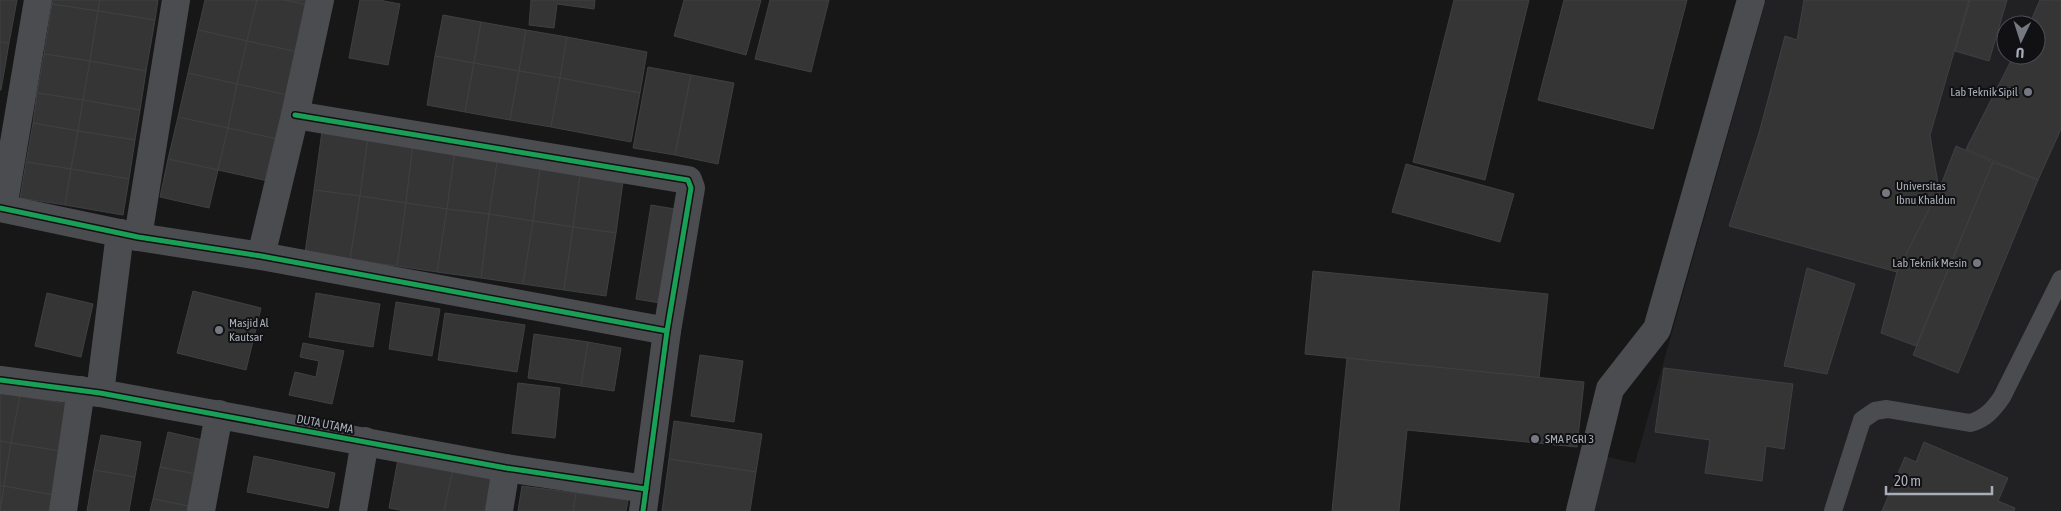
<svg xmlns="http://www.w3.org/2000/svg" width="2061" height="511" font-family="'Asap Condensed',sans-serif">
<rect width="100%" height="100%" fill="#171717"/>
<!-- built -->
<path fill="#212123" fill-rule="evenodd" d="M1766,0h295v511h-471l13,-55 32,7zM2006,25h30v30h-30z"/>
<!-- building -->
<g fill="#353536" stroke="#3f4043">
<polygon points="0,0 17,0 9,43 0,42"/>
<polygon points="53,0 100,0 98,11 52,4"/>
<polygon points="100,0 158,0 155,20 98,11"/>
<polygon points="205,0 257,0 247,41 198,30"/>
<polygon points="257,0 285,0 308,5 297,52 247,41"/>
<polygon points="285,0 309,0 308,5"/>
<polygon points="360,0 379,0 400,4 388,65 349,58"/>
<polygon points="531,0 595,0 594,9 557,4 554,28 529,25"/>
<polygon points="684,0 761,0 746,55 674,36"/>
<polygon points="770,0 829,0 811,72 755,59"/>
<polygon points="1454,0 1529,0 1485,180 1413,162"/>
<polygon points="1564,0 1687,0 1653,129 1538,100"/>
<polygon points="1804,0 1969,0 1930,135 1939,190 1897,272 1729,226 1759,133 1785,36 1797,40"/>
<polygon points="1970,0 2007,0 1989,61 1955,51"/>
<polygon points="2040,0 2061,0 2061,129 2038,180 1966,149 2014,55 2036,55 2036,25 2029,25"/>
<polygon points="52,4 98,11 90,61 44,54"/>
<polygon points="98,11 155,20 146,71 90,61"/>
<polygon points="443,15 481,22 474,63 435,56"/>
<polygon points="481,22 526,30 519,71 474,63"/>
<polygon points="198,30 247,41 237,84 188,73"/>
<polygon points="526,30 567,37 560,78 519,71"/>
<polygon points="567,37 647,52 640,93 560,78"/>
<polygon points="247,41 297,52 287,95 237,84"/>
<polygon points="0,42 9,43 1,90 0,90"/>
<polygon points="44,54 90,61 83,100 37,93"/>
<polygon points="435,56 474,63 465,112 427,105"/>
<polygon points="90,61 146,71 140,110 83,100"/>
<polygon points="474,63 519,71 510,120 465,112"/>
<polygon points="648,67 691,75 675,155 633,148"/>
<polygon points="519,71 560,78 551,127 510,120"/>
<polygon points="188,73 237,84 228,128 178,117"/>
<polygon points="691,75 734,83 718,164 675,155"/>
<polygon points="560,78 640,93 631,142 551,127"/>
<polygon points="237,84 287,95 277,139 228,128"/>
<polygon points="37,93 83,100 78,131 33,123"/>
<polygon points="83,100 140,110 135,140 78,131"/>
<polygon points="178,117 228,128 218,170 168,159"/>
<polygon points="33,123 78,131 71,169 26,162"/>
<polygon points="228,128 277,139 268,181 218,170"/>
<polygon points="78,131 135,140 129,179 71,169"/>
<polygon points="322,131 368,137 360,196 314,190"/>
<polygon points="368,137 413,144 406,203 360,196"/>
<polygon points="413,144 455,150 447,209 406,203"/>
<polygon points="1956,146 1993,162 1916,346 1881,333 1897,272 1939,190"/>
<polygon points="455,150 498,156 489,214 447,209"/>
<polygon points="498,156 541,162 533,221 489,214"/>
<polygon points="168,159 218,170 209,208 160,197"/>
<polygon points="26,162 71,169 65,205 20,198"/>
<polygon points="541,162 581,168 573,227 533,221"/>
<polygon points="1993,162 2038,180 1958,373 1913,355"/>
<polygon points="1406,164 1514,194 1500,242 1392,212"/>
<polygon points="581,168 624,174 616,233 573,227"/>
<polygon points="71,169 129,179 123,215 65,205"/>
<polygon points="314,190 360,196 350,260 305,253"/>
<polygon points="360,196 406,203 397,266 350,260"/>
<polygon points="406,203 447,209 437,272 397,266"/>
<polygon points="651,205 681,210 666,304 636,299"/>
<polygon points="447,209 489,214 481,278 437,272"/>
<polygon points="489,214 533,221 523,284 481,278"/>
<polygon points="533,221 573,227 564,290 523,284"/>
<polygon points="573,227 616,233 606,296 564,290"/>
<polygon points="1807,268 1855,284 1827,374 1784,366"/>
<polygon points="1313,271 1548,294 1539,378 1305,354"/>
<polygon points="193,291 261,308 246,370 177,353"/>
<polygon points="47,293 93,304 81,357 35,346"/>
<polygon points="316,293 380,304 373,347 309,337"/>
<polygon points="396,302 440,309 432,356 389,349"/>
<polygon points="445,313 525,325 517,372 438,360"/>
<polygon points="534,334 588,342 581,386 528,378"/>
<polygon points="588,342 621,348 614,391 581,386"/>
<polygon points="303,343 344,351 332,404 289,395 295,372 316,377 319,361 300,357"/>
<polygon points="700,355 743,361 734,422 691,416"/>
<polygon points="1347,358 1584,382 1577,447 1407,430 1399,511 1332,511"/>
<polygon points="1664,368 1793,384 1784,449 1766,446 1762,481 1705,473 1710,440 1655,432"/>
<polygon points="518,383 560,388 555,438 512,433"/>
<polygon points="0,393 20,396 11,443 0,441"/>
<polygon points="20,396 74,405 66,452 11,443"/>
<polygon points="674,421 762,434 756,472 669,459"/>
<polygon points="168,432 203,440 195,474 160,467"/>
<polygon points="101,435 141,442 135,477 94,470"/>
<polygon points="0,441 11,443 4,486 0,486"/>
<polygon points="1924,442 2008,478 1998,501 2015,508 2014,511 1882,511 1905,457 1916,462"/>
<polygon points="11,443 66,452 59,496 4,486"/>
<polygon points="254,456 335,473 328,508 247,492"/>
<polygon points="398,459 453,469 444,511 405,511 389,508"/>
<polygon points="669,459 756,472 750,511 662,511"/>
<polygon points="160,467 195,474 188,506 153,499"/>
<polygon points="453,469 493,477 487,511 444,511"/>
<polygon points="94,470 135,477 129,511 87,511"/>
<polygon points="0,486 4,486 0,511"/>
<polygon points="4,486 59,496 56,511 0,511"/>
<polygon points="522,486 576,493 573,511 518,511"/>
<polygon points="576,493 628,500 626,511 573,511"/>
<polygon points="153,499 188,506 187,511 150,511"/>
</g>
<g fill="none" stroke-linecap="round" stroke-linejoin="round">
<!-- lane -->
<path stroke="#4b4c50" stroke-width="18" d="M1833,511l29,-91 13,-9 12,-2 83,14c15,-4 23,-13 32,-26l59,-118"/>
<!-- street -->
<g stroke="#4b4c50" stroke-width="28">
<polyline points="295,115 688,180 691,188 667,331 643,511"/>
<polyline points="0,208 138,237 261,256 667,331"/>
<polyline points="3,208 38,0"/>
<polyline points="138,237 176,0"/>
<polyline points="261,256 295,115 320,0"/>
<polyline points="0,380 100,393 506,468 646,489"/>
<polyline points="100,393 120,233"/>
<polyline points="63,511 81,390"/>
<polyline points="201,511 219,414"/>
<polyline points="353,511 365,441"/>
<polyline points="499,511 506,468"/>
<polyline points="1580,511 1610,389 1657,329 1751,0"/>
</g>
<!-- cycleway casing -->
<g stroke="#111113" stroke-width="8">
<g id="cycleway">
<polyline points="295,115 688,180 691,188 667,331 643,511"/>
<polyline points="0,208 138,237 261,256 667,331"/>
<polyline points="0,380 100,393 506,468 646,489"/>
</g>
</g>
<!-- cycleway -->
<use href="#cycleway" stroke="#1a9f57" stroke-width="5"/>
</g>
<!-- markers -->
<g fill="#757880" stroke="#111113" stroke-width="2">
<circle cx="2028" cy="92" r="5"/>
<circle cx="1886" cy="193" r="5"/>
<circle cx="1977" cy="263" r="5"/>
<circle cx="219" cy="330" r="5"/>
<circle cx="1535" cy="439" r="5"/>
</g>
<g text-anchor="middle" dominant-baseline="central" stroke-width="4" stroke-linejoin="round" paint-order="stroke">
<!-- poi labels -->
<g font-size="12" fill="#a8adb8" stroke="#111113" text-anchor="start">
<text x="2018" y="92" text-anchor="end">Lab Teknik Sipil</text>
<text x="1896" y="186">Universitas<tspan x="1896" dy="14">Ibnu Khaldun</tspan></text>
<text x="1967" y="263" text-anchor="end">Lab Teknik Mesin</text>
<text x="229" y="323">Masjid Al<tspan x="229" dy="14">Kautsar</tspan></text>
<text x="1545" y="439">SMA PGRI 3</text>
</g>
<!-- street labels -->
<g font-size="12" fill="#a8adb8" stroke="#111113">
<text transform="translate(325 424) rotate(11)">DUTA UTAMA</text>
</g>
</g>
<!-- north arrow -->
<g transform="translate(2021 40) rotate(184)"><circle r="24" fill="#111113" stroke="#4d4f55"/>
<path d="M0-4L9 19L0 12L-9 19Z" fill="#757880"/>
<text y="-8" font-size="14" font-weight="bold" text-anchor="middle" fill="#a8adb8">U</text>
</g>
<!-- scale -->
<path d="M1886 486v8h106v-8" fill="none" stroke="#a8adb8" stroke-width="2.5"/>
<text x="1894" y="486" font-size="15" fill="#a8adb8" stroke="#111113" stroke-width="4" paint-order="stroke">20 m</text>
</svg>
